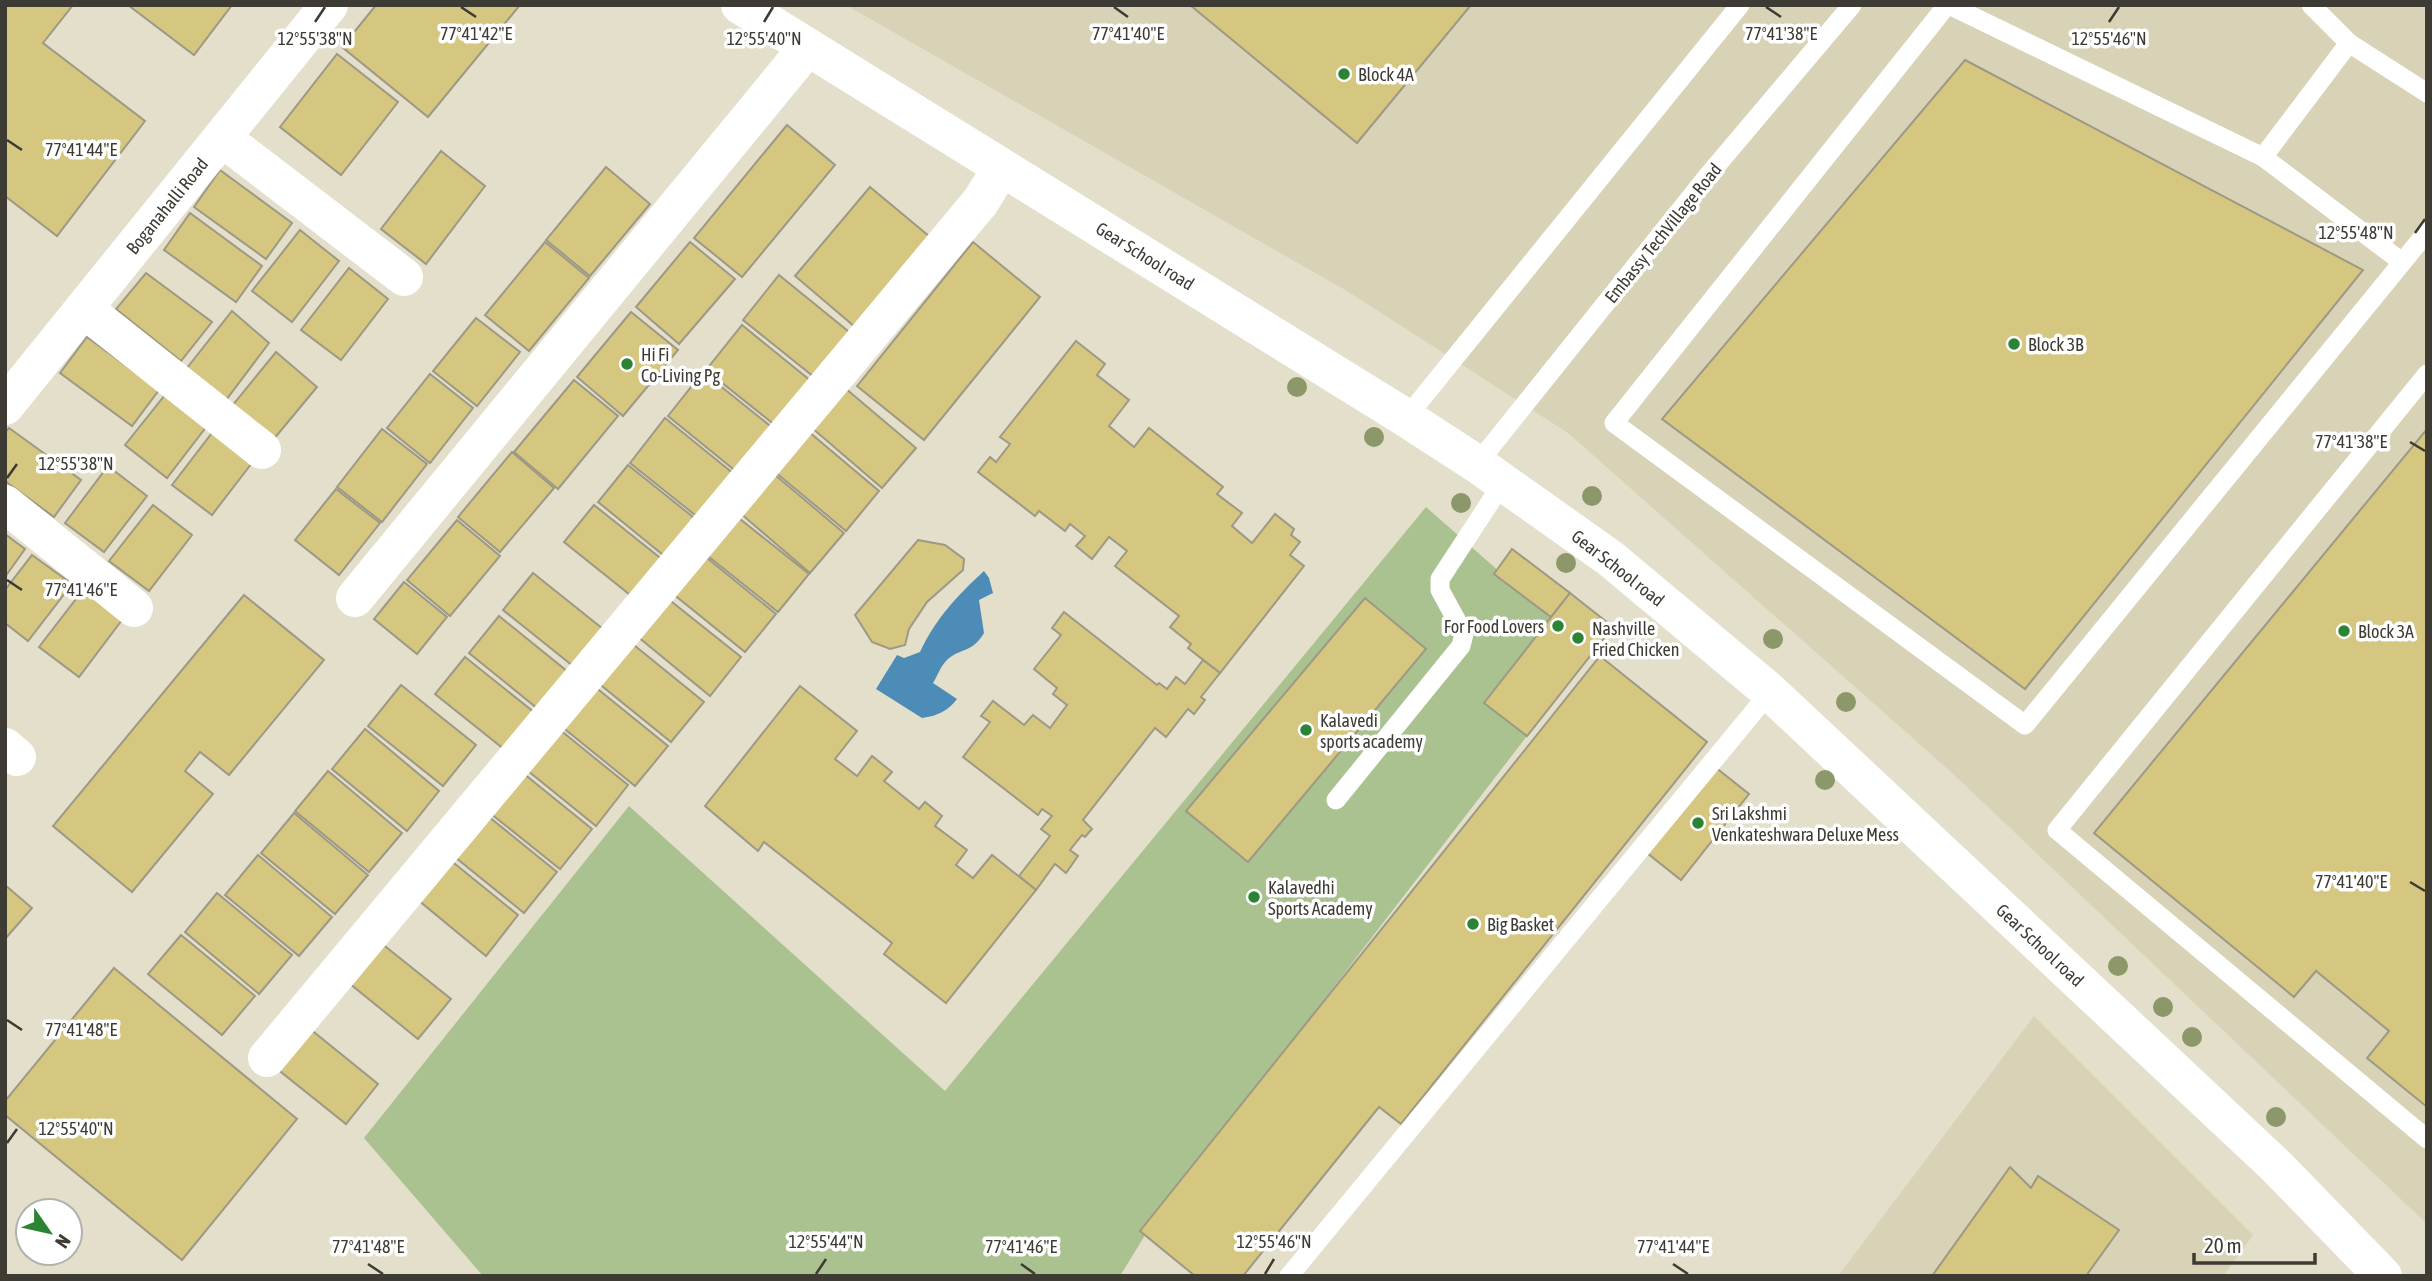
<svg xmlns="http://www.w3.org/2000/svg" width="2432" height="1281" font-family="'Asap Condensed',sans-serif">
<rect width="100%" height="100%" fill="#e4dfca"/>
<!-- built -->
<g fill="#d8d2b7">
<polygon points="846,5 2427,5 2427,1224 1951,772 1568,433 1347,291"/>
<polygon points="2034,1016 2253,1235 2223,1276 1838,1276"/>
</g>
<!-- green -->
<polygon fill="#aac190" points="1426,507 1551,617 1484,703 1527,736 1155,1219 1120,1276 483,1276 364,1138 629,806 945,1091"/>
<!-- water -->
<path fill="#4d8cb6" d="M984,571l5,7 4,15 -14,7 5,33c-12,20 -21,14 -36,26 -7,6 -10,16 -15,24l24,16c-9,12 -20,17 -35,19l-46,-29 21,-34 7,3 16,-6c16,-34 37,-56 64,-81z"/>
<!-- building -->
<g fill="#d5c680" stroke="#9d9985" stroke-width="2">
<polygon points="5,5 73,5 43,43 145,121 57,236 5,196"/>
<polygon points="128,5 232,5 194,55"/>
<polygon points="376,5 520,5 428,117 342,47"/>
<polygon points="1190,5 1471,5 1357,143"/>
<polygon points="337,54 398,102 341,175 280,127"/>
<polygon points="1965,60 2363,270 2025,689 1662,419"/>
<polygon points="787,125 835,165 742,277 694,238"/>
<polygon points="441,151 485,186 426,264 381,229"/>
<polygon points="606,167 650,204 590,276 546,240"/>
<polygon points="220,170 292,223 266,259 194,207"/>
<polygon points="870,187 936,242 861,332 795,276"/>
<polygon points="190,213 262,266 236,302 164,250"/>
<polygon points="300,230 339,261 292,322 252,291"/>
<polygon points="545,242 589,278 529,351 485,315"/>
<polygon points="690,242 735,279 679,344 636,307"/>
<polygon points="973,242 1040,297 924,440 857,386"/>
<polygon points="349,268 388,299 341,360 301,330"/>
<polygon points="146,273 212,322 181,361 116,309"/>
<polygon points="779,275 854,336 819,381 743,320"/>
<polygon points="232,311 269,343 223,404 183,373"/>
<polygon points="631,312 678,350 623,416 577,377"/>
<polygon points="476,318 520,352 477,406 433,371"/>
<polygon points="742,325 817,386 781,430 706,370"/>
<polygon points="87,337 159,390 132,426 60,373"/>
<polygon points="1076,341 1105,364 1097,375 1129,400 1109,426 1134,447 1149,428 1223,487 1217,494 1242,513 1232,526 1252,543 1275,514 1294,529 1291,535 1300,542 1290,555 1304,566 1220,673 1188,648 1191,644 1170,627 1179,616 1115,566 1127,551 1109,537 1092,559 1076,546 1085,536 1070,524 1065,531 1039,511 1035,516 978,472 990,457 996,462 1010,444 1000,437"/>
<polygon points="276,352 317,387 268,446 227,412"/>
<polygon points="703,372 779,433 743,477 668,416"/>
<polygon points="430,374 473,408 430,463 387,428"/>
<polygon points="574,380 618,416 558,489 514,452"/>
<polygon points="845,388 916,448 882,488 812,428"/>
<polygon points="169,390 210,422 167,478 125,445"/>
<polygon points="665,418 740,479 705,523 630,463"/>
<polygon points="9,428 81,480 54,517 5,481 5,432"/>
<polygon points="215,429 255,459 212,515 172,485"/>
<polygon points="382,429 427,464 382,522 337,487"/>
<polygon points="2427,429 2427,1107 2367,1058 2389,1031 2316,971 2294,997 2094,833"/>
<polygon points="809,432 879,491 846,531 775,472"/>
<polygon points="512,452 554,488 500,552 458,517"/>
<polygon points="628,465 703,525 673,563 598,502"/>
<polygon points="108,466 147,496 104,552 65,523"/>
<polygon points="774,474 844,533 810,573 740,513"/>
<polygon points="336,489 380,523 339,575 295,540"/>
<polygon points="153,505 192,535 149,591 109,561"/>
<polygon points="594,505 669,565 639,602 564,542"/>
<polygon points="735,515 809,574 778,612 704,553"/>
<polygon points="457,520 500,556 450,616 407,580"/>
<polygon points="5,534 25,549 5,577"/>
<polygon points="918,540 945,545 964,559 963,570 927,602 909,629 905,645 890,649 872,642 855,615"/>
<polygon points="1512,549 1570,593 1551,617 1494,574"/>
<polygon points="702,554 776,614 745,652 672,593"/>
<polygon points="32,555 72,584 28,641 5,623 5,590"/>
<polygon points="533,573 608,633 578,670 503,610"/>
<polygon points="404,582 447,617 417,654 374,619"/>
<polygon points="83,590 122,620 79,677 39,647"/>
<polygon points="1570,593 1613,627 1527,736 1484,703"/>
<polygon points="244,595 324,660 229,775 200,752 185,771 213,794 132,892 53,826"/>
<polygon points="667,598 741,657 710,696 637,636"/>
<polygon points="1365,598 1426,649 1248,862 1186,811"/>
<polygon points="1064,612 1157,685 1159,683 1167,689 1176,677 1185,684 1203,660 1220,673 1201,697 1205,700 1194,714 1188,709 1166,737 1155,728 1083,820 1092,829 1085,837 1082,835 1070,850 1078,856 1066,873 1055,864 1036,890 1019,876 1050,836 1041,829 1052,816 1042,809 1038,815 963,757 990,722 981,716 993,701 1024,725 1033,715 1050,728 1067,705 1053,694 1057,688 1034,669 1061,635 1052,628"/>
<polygon points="499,616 573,676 543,713 469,653"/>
<polygon points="629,641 704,702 671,742 597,682"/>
<polygon points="1600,656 1707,742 1401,1124 1379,1107 1243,1276 1195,1276 1140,1231"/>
<polygon points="465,657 540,717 510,754 435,694"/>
<polygon points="401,685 476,745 443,786 368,726"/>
<polygon points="594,686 668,746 635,786 561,726"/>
<polygon points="800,686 857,731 835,759 857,776 872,756 892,772 884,781 919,809 925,802 942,816 935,826 967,850 956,865 973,878 992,855 1036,890 946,1003 884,954 892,943 764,842 758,851 705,806"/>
<polygon points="554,725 628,785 596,826 522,766"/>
<polygon points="365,729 439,791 407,831 332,769"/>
<polygon points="1715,767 1749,794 1681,880 1647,853"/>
<polygon points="518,769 592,829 560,869 485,809"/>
<polygon points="328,771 402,833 369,872 295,811"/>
<polygon points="483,812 557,872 524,913 450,853"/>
<polygon points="294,813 368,875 335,914 261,853"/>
<polygon points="258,855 332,917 299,956 225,895"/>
<polygon points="444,855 518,915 486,956 412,895"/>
<polygon points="5,885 32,908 5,939"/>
<polygon points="217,893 292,955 259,994 185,932"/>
<polygon points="181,935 255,996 222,1035 148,974"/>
<polygon points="376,939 451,999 418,1039 344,979"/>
<polygon points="114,968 297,1119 182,1260 5,1115 5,1101"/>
<polygon points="304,1024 378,1084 346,1124 271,1064"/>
<polygon points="2010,1167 2031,1188 2038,1176 2119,1230 2086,1276 1932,1276"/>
</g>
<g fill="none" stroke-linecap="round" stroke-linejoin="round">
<!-- lane -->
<g stroke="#fff" stroke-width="19">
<polyline points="1947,5 1614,423 2025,725 2427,232"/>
<polyline points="1949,5 2263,157 2402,262"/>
<polyline points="2349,43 2427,93"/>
<polyline points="2263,157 2349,43 2311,5"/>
<polyline points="2427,374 2057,830 2427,1139"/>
<polyline points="1406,418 1740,5"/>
<polyline points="1477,464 1706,178 1852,5"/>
<polyline points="1336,800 1461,646 1464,634 1440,590 1440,579 1502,484"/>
<polyline points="1289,1276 1770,692"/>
</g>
<!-- street -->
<g stroke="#fff" stroke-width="38">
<polyline points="222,138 404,277"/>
<polyline points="84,309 262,450"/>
<polyline points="5,504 134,608"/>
<polyline points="355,598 807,48"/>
<polyline points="5,747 17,757"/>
<polyline points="267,1058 981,201 1001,168"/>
</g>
<!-- secondary -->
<g stroke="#fff" stroke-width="38">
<polyline points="740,5 1406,418 1477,464 1611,559 1770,692 2276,1166 2383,1276"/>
<polyline points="5,406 329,5"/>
</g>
</g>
<!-- trees -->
<g fill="#8d986a">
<circle cx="1297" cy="387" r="10"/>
<circle cx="1374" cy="437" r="10"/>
<circle cx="1592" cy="496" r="10"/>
<circle cx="1461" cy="503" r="10"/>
<circle cx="1566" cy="563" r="10"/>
<circle cx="1773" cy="639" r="10"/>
<circle cx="1846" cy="702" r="10"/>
<circle cx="1825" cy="780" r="10"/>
<circle cx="2118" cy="966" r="10"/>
<circle cx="2163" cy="1007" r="10"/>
<circle cx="2192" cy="1037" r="10"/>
<circle cx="2276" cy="1117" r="10"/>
</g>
<!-- ticks -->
<path fill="none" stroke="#3d3b33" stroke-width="2.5" d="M461,7l15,10M1114,7l14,10M1766,7l15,10M315,22l10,-15M764,22l9,-15M2109,22l10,-15M7,140l15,10M2415,233l10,-14M2410,442l15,9M7,478l10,-14M7,580l15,10M2410,882l15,9M7,1020l15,10M7,1143l10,-14M368,1264l15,10M1021,1264l14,10M1673,1264l15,10M816,1274l10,-15M1265,1274l9,-15"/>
<!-- markers -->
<g fill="#2b8433" stroke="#fff" stroke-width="2.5">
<circle cx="1344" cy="74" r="7"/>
<circle cx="2014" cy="344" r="7"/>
<circle cx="627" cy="364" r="7"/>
<circle cx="1558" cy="626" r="7"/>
<circle cx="2344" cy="631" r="7"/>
<circle cx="1578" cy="638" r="7"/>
<circle cx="1306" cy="730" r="7"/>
<circle cx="1698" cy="823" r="7"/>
<circle cx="1254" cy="897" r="7"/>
<circle cx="1473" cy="924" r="7"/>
</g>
<g text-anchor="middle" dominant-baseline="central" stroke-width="7" stroke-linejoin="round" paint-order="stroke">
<!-- poi labels -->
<g font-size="18" fill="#3d3b33" stroke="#fff" text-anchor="start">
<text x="1358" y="74">Block 4A</text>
<text x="2028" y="344">Block 3B</text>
<text x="641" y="354">Hi Fi<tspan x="641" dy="21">Co-Living Pg</tspan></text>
<text x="1544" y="626" text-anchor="end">For Food Lovers</text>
<text x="1592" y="628">Nashville<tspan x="1592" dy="21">Fried Chicken</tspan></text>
<text x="2358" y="631">Block 3A</text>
<text x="1320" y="720">Kalavedi<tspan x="1320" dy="21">sports academy</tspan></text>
<text x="1712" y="813">Sri Lakshmi<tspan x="1712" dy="21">Venkateshwara Deluxe Mess</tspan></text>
<text x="1268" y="887">Kalavedhi<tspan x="1268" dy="21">Sports Academy</tspan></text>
<text x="1487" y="924">Big Basket</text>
</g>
<!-- street labels -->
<g font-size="18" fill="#3d3b33" stroke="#fff">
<text transform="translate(167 206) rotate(-51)">Boganahalli Road</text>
<text transform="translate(1663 233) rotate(-51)">Embassy TechVillage Road</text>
<text transform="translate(1145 256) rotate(32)">Gear School road</text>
<text transform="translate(1618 568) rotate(38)">Gear School road</text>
<text transform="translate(2040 945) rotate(43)">Gear School road</text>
</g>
</g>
<g font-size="18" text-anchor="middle" fill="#3d3b33" stroke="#fff" stroke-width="7" stroke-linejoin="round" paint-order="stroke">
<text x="476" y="40">77°41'42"E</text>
<text x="1128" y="40">77°41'40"E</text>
<text x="1781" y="40">77°41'38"E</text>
<text x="315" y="45">12°55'38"N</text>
<text x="764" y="45">12°55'40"N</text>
<text x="2109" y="45">12°55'46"N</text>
<text x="81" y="156">77°41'44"E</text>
<text x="2356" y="239">12°55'48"N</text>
<text x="2351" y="448">77°41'38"E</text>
<text x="76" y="470">12°55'38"N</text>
<text x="81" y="596">77°41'46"E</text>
<text x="2351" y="888">77°41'40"E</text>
<text x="81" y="1036">77°41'48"E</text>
<text x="76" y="1135">12°55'40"N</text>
<text x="826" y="1248">12°55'44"N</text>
<text x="1274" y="1248">12°55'46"N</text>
<text x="368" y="1253">77°41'48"E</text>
<text x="1021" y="1253">77°41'46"E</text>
<text x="1673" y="1253">77°41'44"E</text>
</g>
<!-- border -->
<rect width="2432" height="1281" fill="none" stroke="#3d3b33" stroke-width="14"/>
<!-- north arrow -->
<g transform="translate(49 1232) rotate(124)"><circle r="33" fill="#ffffff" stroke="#b1b1ad" stroke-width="2"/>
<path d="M0-5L12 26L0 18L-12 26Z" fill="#2b8433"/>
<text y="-10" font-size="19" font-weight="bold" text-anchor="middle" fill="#3d3b33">N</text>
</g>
<!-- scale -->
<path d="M2194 1253v10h121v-10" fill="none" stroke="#3d3b33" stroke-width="3.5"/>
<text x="2204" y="1253" font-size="21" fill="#3d3b33" stroke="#ffffff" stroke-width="5" paint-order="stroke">20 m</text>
</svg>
